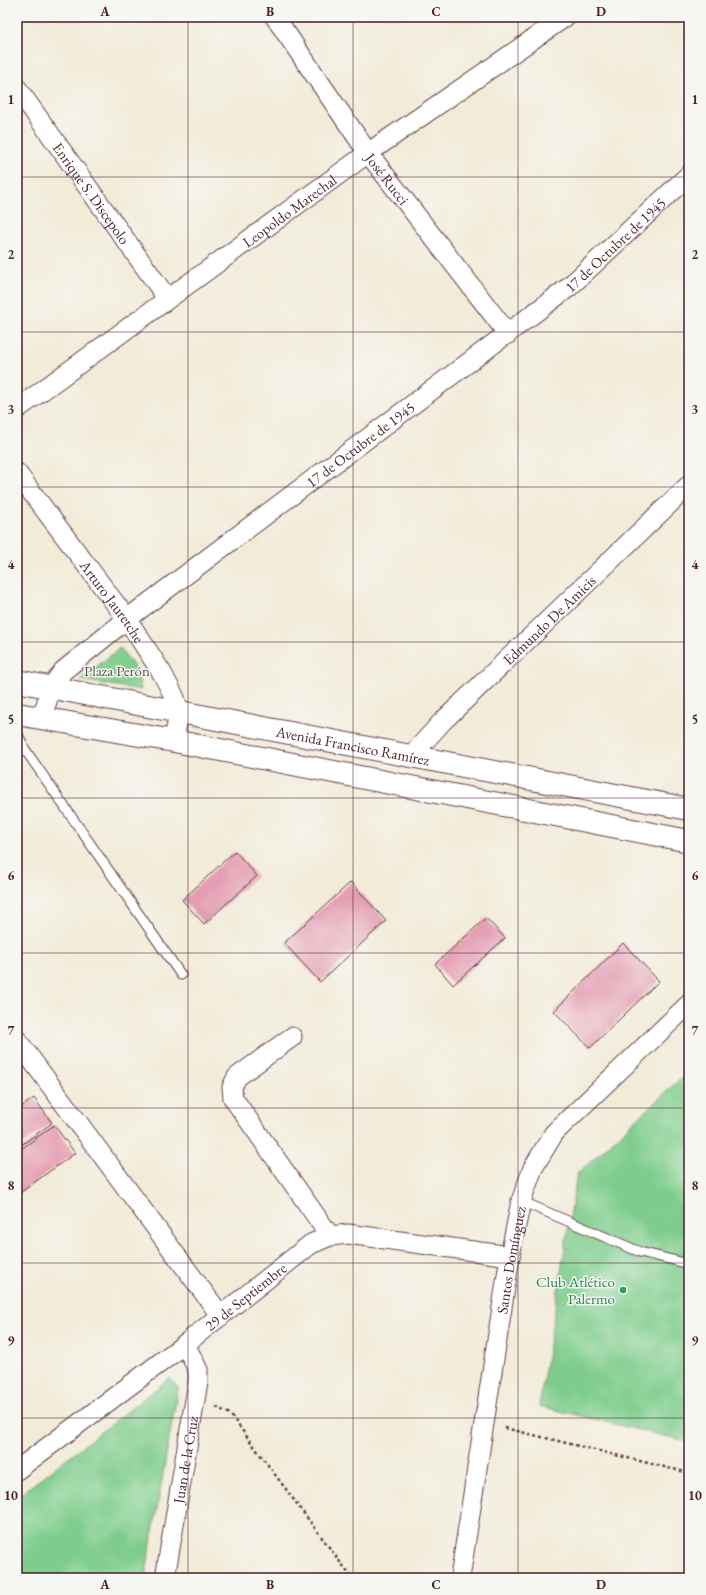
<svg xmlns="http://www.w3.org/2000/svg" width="706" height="1595" font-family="'EB Garamond',serif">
<rect width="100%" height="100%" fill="#f6f6f2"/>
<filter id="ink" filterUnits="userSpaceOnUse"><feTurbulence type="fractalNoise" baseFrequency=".025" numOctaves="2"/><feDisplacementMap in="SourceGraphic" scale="8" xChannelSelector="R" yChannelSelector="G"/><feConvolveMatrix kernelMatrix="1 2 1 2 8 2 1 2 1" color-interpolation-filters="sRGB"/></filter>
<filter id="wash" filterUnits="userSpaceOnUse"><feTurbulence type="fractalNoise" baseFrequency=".012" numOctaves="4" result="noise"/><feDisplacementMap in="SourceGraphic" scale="16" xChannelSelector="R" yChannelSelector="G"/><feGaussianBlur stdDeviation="0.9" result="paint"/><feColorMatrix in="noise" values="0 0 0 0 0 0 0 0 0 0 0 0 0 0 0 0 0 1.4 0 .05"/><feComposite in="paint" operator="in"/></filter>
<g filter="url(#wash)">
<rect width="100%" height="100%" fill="#f2ebd8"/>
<!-- green -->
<g fill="#7fcd8c" stroke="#64765c">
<polygon points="120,648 137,671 141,690 80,680"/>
<polygon points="689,1071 689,1442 539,1406 577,1174"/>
<polygon points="170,1378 178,1388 145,1578 17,1578 17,1499 21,1494"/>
</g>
<g id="blocks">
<!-- building -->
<g fill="#e49eb3">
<polygon points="235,851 257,876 204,924 182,900"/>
<polygon points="351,882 386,921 320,982 284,943"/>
<polygon points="486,918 505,938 453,985 435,964"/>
<polygon points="623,943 659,981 590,1048 554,1011"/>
<polygon points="34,1098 52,1123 17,1148 17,1110"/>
<polygon points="54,1125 75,1153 17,1195 17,1152"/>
</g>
</g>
</g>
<g filter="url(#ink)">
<use href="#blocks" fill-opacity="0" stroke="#633e45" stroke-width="1"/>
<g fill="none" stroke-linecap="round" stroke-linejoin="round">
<!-- service casing -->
<g stroke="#633e45" stroke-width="11">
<g id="service">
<polyline points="17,732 24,748 181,975"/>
<polyline points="521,1201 640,1252 689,1264"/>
</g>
</g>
<!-- minor casing -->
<g stroke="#633e45" stroke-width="21">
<g id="minor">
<path id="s1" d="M275,17l93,136 140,181"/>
<path id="s2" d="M17,88l150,210"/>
<path id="s3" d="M17,409l351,-256 197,-136"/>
<path id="s4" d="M17,473l110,146 35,54 13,25 4,13 -5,30"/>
<path id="s5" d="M42,718l9,-30 12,-17 64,-52 442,-332 120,-112"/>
<path id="s6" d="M411,756l31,-34 247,-237"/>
<polyline points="292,1037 237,1077 232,1087 233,1098 330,1236"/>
<polyline points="17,1040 221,1316"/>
<path id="s7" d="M17,1470l168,-126 126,-100 19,-8 18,-2 162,22"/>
<path id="s8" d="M165,1578l33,-196v-12l-13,-26"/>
<path id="s9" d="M460,1578l50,-322 11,-55 12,-33 21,-35 135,-129"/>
</g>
</g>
<!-- primary casing -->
<g stroke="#633e45" stroke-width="24">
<g id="primary">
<path id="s10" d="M17,681l672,128"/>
<polyline points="17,714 174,741 689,841"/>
</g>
</g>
<!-- path -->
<g stroke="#633e45" stroke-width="2.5" stroke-dasharray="3 3" stroke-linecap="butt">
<polyline points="216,1407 230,1414 352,1578"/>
<polyline points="505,1428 689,1473"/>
</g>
<!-- service -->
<use href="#service" stroke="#fff" stroke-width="9"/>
<!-- minor -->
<use href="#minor" stroke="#fff" stroke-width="19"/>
<!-- primary -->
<use href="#primary" stroke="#fff" stroke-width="22"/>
</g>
</g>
<!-- grid -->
<path fill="none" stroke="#4a1f2b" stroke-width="1" stroke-opacity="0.55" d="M188,17v1561M353,17v1561M518,17v1561M17,177h672M17,332h672M17,487h672M17,642h672M17,798h672M17,953h672M17,1108h672M17,1263h672M17,1418h672"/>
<!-- markers -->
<circle fill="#2e9e5b" stroke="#f6f6f2" stroke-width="1.5" cx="623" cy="1290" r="4"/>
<g text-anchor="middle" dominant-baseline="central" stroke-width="3" stroke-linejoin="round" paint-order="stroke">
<!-- street labels -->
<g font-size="15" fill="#4a1f2b" stroke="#f6f6f2">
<text stroke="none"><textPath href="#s1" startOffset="197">José Rucci</textPath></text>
<text stroke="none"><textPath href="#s2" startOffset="129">Enrique S. Discepolo</textPath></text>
<text stroke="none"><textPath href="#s3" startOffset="337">Leopoldo Marechal</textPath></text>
<text stroke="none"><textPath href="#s5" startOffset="750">17 de Octubre de 1945</textPath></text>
<text stroke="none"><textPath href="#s5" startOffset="426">17 de Octubre de 1945</textPath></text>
<text stroke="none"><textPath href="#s4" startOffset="160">Arturo Jauretche</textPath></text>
<text stroke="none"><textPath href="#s6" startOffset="194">Edmundo De Amicis</textPath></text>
<text stroke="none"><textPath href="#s10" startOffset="342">Avenida Francisco Ramírez</textPath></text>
<text stroke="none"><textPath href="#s9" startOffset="322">Santos Domínguez</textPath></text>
<text stroke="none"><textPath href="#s7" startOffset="287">29 de Septiembre</textPath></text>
<text stroke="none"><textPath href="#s8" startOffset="120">Juan de la Cruz</textPath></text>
</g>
<!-- park labels -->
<g font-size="15" fill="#5a5348" stroke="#f6f6f2">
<text x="117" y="670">Plaza Perón</text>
</g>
<!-- leisure labels -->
<g font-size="15" fill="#27864d" stroke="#f6f6f2" text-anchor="end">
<text x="615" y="1281">Club Atlético<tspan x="615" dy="17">Palermo</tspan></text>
</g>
</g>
<!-- margin -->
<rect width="706" height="1595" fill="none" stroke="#f6f6f2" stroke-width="44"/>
<rect x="22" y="22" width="662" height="1551" fill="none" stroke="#4a1f2b" stroke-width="1.5"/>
<g font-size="13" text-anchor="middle" font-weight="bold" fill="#4a1f2b">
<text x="105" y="16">A</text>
<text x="270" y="16">B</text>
<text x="436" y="16">C</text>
<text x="601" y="16">D</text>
<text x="11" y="104">1</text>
<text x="695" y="104">1</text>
<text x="11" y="259">2</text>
<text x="695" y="259">2</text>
<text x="11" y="414">3</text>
<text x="695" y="414">3</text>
<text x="11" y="569">4</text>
<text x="695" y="569">4</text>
<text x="11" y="724">5</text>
<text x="695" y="724">5</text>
<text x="11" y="880">6</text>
<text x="695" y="880">6</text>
<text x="11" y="1035">7</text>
<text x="695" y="1035">7</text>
<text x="11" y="1190">8</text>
<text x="695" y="1190">8</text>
<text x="11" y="1345">9</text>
<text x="695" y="1345">9</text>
<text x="11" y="1500">10</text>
<text x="695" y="1500">10</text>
<text x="105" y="1589">A</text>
<text x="270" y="1589">B</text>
<text x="436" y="1589">C</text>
<text x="601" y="1589">D</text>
</g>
</svg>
